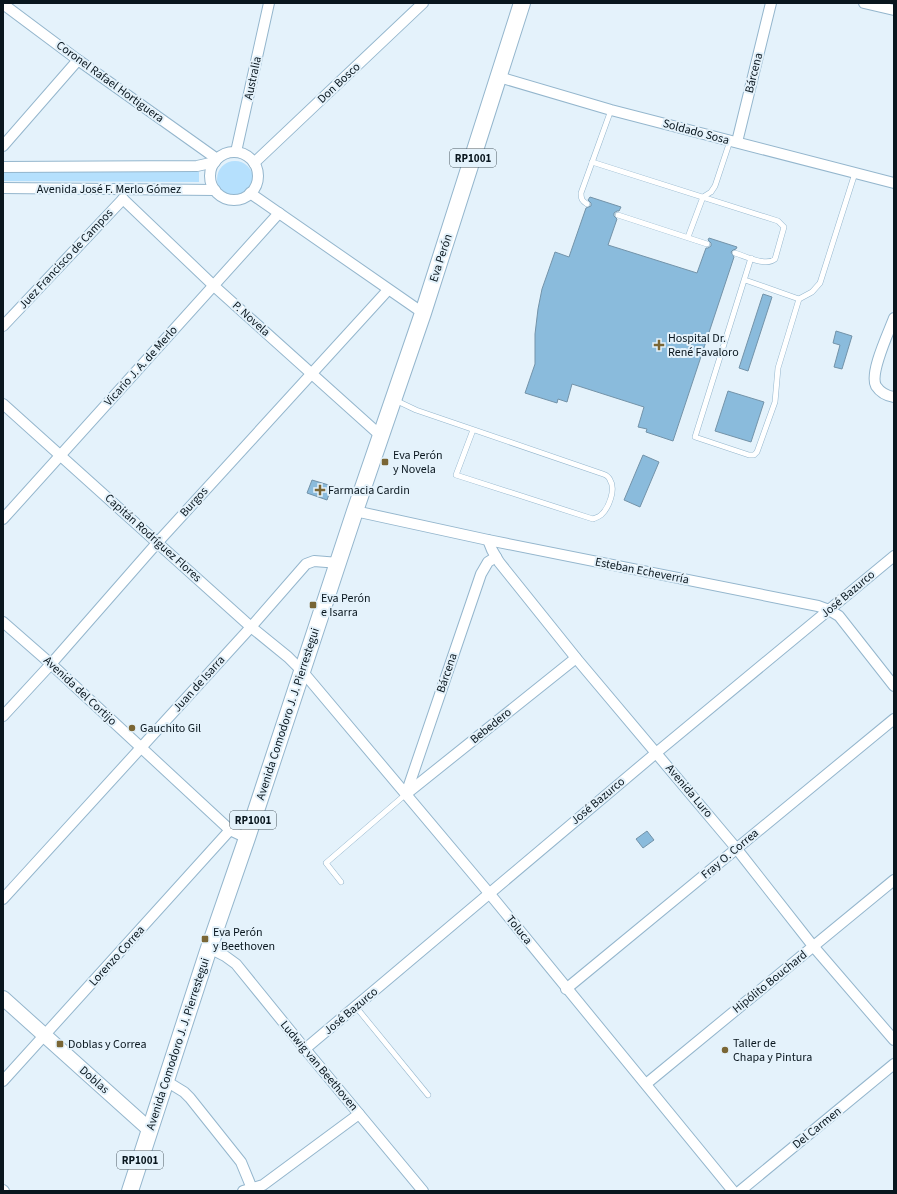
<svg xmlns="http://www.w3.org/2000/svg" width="897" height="1194" font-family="'Source Sans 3',sans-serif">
<rect width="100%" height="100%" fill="#e4f2fb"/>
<!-- green -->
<g fill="#b5e0fd">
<circle cx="235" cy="179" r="18"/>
<polygon points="3,172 199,172 199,182 3,181"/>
</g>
<!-- building -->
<g fill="#8abbdc" stroke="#7393a9">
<polygon points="590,197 621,207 619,211 617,211 614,213 614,216 617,219 608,245 697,273 706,248 708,248 711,246 711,243 708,240 709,238 737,247 736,249 733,250 731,252 734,257 673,441 646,432 647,429 638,427 644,407 572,384 567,402 558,399 557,403 525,393 535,364 535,334 538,309 542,289 555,252 569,257 586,208 591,206 591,203 588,200"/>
<polygon points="763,294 772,297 748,371 739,368"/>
<polygon points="836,331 852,336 842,369 834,367 840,345 833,343"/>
<polygon points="728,391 764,402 751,442 715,431"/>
<polygon points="643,455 659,462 640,507 624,500"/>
<polygon points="312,480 332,486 327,500 307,493"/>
<polygon points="647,831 654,840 643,848 636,839"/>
</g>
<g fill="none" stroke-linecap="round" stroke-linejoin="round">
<!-- lane casing -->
<g stroke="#94b6cd" stroke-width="6">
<g id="lane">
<path d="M592,162l186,59 6,6 -9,32c-9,8 -30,-3 -40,-6"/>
<path d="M587,204c-5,-3 -6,-5 -6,-11l30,-83"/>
<polyline points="618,215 707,244"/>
<polyline points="688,237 703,197 711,192 715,186 730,141"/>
<polyline points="745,280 799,299 778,368 775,402 757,452 754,455 749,455 695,437 751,258"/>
<polyline points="799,299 812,292 820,283 855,173"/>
<path d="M395,400l21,10 41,14 146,50c3,1 6,3 7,6 6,9 -1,28 -9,35 -2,2 -6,3 -8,4l-137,-44 17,-45"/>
<polyline points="341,882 326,863 406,794"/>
<polyline points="356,1007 428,1095"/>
</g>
</g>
<!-- street casing -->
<g stroke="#94b6cd" stroke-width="12">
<g id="street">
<polyline points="864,3 894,10"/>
<polyline points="3,4 78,60 217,159"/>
<polyline points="499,77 611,110 894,183"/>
<polyline points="737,142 771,3"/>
<polyline points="3,146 78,60"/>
<polyline points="236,152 269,3"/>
<circle cx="234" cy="176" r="24"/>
<polyline points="254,163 423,3"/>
<polyline points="3,167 197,166 215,162"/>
<polyline points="3,188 215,190"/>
<polyline points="250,193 423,313"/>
<polyline points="123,199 214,286 381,436"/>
<path d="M894,318c-5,14 -25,55 -18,68 4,6 11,10 18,11"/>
<polyline points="3,326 123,199"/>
<polyline points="3,404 251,627 288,657 303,672 489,893 733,1191"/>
<polyline points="355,511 488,540 818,606 829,610 839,616 894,686"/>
<polyline points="3,519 279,213"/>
<polyline points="488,540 492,550 499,562 576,658 736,848 813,946 894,1040"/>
<polyline points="3,622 51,664 230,830 247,838"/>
<polyline points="3,716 51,664 157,543 388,290"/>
<polyline points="406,794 481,574 488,562 496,557"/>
<polyline points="406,794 576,658"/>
<polyline points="3,899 251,627 306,564 314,561 339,563"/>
<polyline points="209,948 225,956 236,964 305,1049 423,1191"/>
<polyline points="566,989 894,719"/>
<polyline points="305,1049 656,753 894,556"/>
<polyline points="3,1081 230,830"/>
<polyline points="166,1081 184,1092 190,1098 241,1162 253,1191"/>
<polyline points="646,1084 894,880"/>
<polyline points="3,1190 4,1191"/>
<polyline points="243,1191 263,1185 359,1114"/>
<polyline points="740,1191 894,1064"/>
</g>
</g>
<!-- secondary casing -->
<g stroke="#94b6cd" stroke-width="16">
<polyline id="secondary" points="3,998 150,1130"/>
</g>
<!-- primary casing -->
<g stroke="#94b6cd" stroke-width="18">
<polyline id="primary" points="130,1191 209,948 247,838 355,511 423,313 522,3"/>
</g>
<!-- lane -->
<use href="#lane" stroke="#fff" stroke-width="5"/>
<!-- street -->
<use href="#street" stroke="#fff" stroke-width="10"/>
<!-- secondary -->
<use href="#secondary" stroke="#fff" stroke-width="14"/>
<!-- primary -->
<use href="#primary" stroke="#fff" stroke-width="16"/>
</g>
<!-- markers -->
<g fill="#7a6635" stroke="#e4f2fb" stroke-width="1.5">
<path d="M657 339h4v4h4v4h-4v4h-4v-4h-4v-4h4z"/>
<rect x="381" y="458" width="8" height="8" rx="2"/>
<path d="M318 484h4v4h4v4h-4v4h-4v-4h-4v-4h4z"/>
<rect x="309" y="601" width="8" height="8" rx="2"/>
<circle cx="132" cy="728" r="4"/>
<rect x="201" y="935" width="8" height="8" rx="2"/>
<rect x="56" y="1040" width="8" height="8" rx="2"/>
<circle cx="725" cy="1050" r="4"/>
</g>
<g text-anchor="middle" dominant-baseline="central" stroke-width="4" stroke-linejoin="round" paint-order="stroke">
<!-- shield labels -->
<g fill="#e4f2fb" stroke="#4b5860" stroke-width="1">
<rect x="450" y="149" width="46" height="18" rx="3"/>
<rect x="230" y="811" width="46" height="18" rx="3"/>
<rect x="117" y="1151" width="46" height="18" rx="3"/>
</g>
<g font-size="11" font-weight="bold" fill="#09161e">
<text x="473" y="158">RP1001</text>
<text x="253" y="820">RP1001</text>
<text x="140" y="1160">RP1001</text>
</g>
<!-- street labels -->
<g font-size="12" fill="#09161e" stroke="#e4f2fb">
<text transform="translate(754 73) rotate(-76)">Bárcena</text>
<text transform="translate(253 78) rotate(-78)">Australia</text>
<text transform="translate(110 82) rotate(36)">Coronel Rafael Hortiguera</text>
<text transform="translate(339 83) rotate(-43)">Don Bosco</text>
<text transform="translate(696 132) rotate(15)">Soldado Sosa</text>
<text x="109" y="189">Avenida José F. Merlo Gómez</text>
<text transform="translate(441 258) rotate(-72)">Eva Perón</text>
<text transform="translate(66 259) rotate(-47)">Juez Francisco de Campos</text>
<text transform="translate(251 319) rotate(42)">P. Novela</text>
<text transform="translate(141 366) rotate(-48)">Vicario J. A. de Merlo</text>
<text transform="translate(194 502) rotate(-48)">Burgos</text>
<text transform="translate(153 538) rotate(42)">Capitán Rodríguez Flores</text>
<text transform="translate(642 571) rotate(11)">Esteban Echeverría</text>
<text transform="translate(848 594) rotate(-40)">José Bazurco</text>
<text transform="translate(447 673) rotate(-71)">Bárcena</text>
<text transform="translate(199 684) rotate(-48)">Juan de Isarra</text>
<text transform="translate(80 691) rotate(43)">Avenida del Cortijo</text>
<text transform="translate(288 714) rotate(-72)">Avenida Comodoro J. J. Pierrestegui</text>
<text transform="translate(491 726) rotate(-39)">Bebedero</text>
<text transform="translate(689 791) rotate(50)">Avenida Luro</text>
<text transform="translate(598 801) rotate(-40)">José Bazurco</text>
<text transform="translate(730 854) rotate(-40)">Fray O. Correa</text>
<text transform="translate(519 930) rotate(51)">Toluca</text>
<text transform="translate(117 956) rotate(-48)">Lorenzo Correa</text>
<text transform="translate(770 982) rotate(-39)">Hipólito Bouchard</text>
<text transform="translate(351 1011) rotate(-40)">José Bazurco</text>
<text transform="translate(178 1044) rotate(-72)">Avenida Comodoro J. J. Pierrestegui</text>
<text transform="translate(319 1066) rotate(50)">Ludwig van Beethoven</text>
<text transform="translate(94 1080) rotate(41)">Doblas</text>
<text transform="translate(817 1128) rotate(-39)">Del Carmen</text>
</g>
<!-- poi labels -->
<g font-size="12" fill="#09161e" stroke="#e4f2fb" text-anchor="start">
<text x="668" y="338">Hospital Dr.<tspan x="668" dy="14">René Favaloro</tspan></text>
<text x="393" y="455">Eva Perón<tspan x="393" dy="14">y Novela</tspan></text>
<text x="328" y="490">Farmacia Cardin</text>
<text x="321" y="598">Eva Perón<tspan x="321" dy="14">e Isarra</tspan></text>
<text x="140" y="728">Gauchito Gil</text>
<text x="213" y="932">Eva Perón<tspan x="213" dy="14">y Beethoven</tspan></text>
<text x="733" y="1043">Taller de<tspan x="733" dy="14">Chapa y Pintura</tspan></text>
<text x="68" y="1044">Doblas y Correa</text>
</g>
</g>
<!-- border -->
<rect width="897" height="1194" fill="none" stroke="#09161e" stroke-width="8"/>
</svg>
